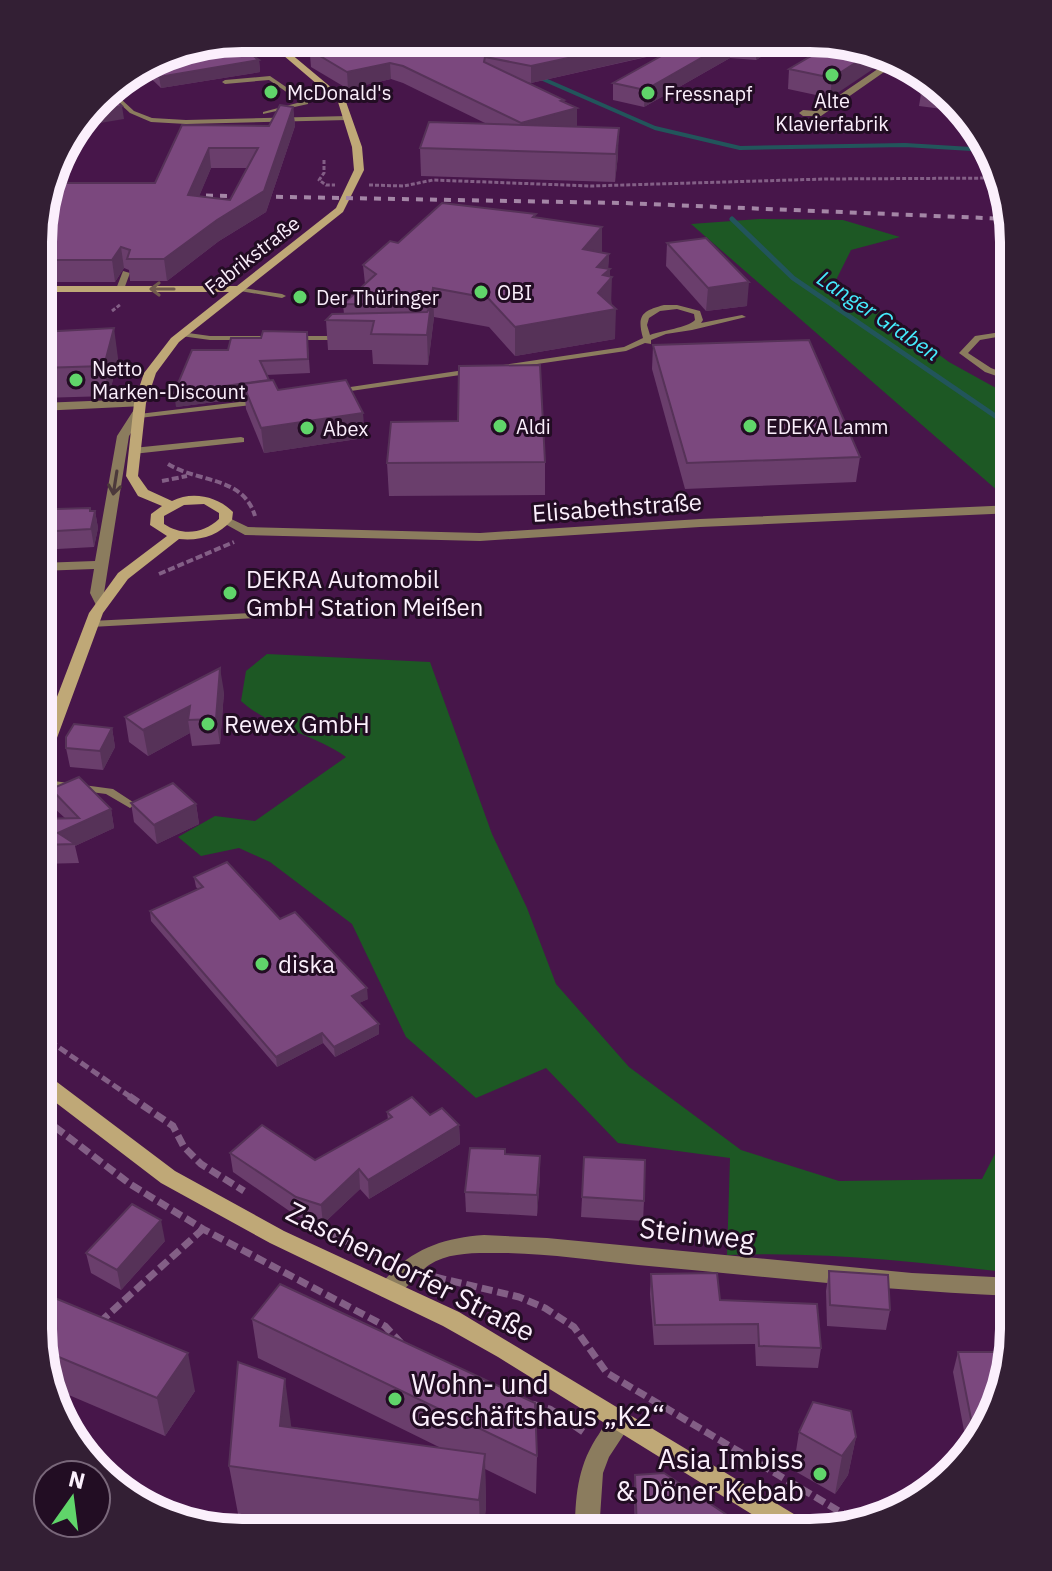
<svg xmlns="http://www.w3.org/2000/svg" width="1052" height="1571" font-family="'IBM Plex Sans',sans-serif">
<rect width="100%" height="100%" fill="#47164a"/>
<!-- green -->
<g fill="#1d5824">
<polygon points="759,219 843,220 900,237 851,250 836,280 949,362 1014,398 1014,505 691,224"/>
<path d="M267,654l163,8 62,172 35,74 29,76 73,83 112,83 98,31 143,-2 19,-37 13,2v129c-95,-11 -192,-22 -287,-18l3,-97 -112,-15 -72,-75 -70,30 -70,-61 -54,-113 -82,-62 -31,-14 -38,8 -23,-19 37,-21 40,5 91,-64c-32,-23 -77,-30 -105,-56l5,-30z"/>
</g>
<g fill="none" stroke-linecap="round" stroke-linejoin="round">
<!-- stream-far2 -->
<polyline stroke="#22555b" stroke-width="4" points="536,76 655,128 740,148 905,145 988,150"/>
<!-- stream-far1 -->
<polyline stroke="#22555b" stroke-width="5" points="732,219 793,278 1007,424"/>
<!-- stream -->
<polyline stroke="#22555b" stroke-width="7" points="1004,422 1014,429"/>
<!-- path-far3 -->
<g stroke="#835f86" stroke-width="3" stroke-dasharray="4 2" stroke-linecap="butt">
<polyline points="324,160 324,173 319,180 326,185 335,185"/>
<polyline points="369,185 404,186 433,180 591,186 825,179 1001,178"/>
<polyline points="112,311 121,304"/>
</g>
<!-- path-far2 -->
<g stroke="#835f86" stroke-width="4" stroke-dasharray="7 3" stroke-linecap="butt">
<path d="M168,464c31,19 75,12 87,52"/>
<polyline points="162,481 187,476"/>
<polyline points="159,574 234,542"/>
</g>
<!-- path-far1 -->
<polyline stroke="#835f86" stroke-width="5" stroke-dasharray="9 4" stroke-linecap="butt" points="38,1033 132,1098"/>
<!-- path -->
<g stroke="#835f86" stroke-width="7" stroke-dasharray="11 5" stroke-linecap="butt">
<polyline points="129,1096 173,1126 184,1147 201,1164 244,1191"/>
<polyline points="42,1117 130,1184 203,1229 385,1326 401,1343"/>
<polyline points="327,1234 389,1258"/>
<polyline points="435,1277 519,1297 545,1308 574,1327 607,1373 859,1523"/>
<polyline points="100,1322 203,1229"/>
<polyline points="532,1404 550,1409 586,1434"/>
</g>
<!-- lane -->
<g fill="#8b7c5e" fill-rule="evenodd">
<polygon points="278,45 280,48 253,52 250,50"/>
<polygon points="270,76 308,102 308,104 263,114 263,112 301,102 269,80 225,84 222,82 225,80"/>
<polygon points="109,88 134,111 152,118 186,120 348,116 351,118 348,120 186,124 151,122 130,113 106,91"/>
<polygon points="123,271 130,273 124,289 120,291 116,289"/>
<polygon points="237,287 282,294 286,296 282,298 240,291 237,291"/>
<path d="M664,305h13l23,6 3,9 -2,3 41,-8 4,2 -54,13 -26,4 -15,6v4l-6,-1 -19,8 -130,19 -4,-2 4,-2 128,-19 19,-9c-6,-22 -2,-27 21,-33zM677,309l17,5 1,6c-8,8 -32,10 -45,15l-3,-10 2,-7 11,-7z"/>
<polygon points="1014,330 1014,334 980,340 968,353 991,368 1014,377 1014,382 985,372 959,353 975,336"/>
<polygon points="181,332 210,336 275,336 279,338 275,340 210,340 181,336"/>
<polygon points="293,336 339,336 343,338 339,340 296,340 292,338"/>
<polygon points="471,369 475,371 474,373 337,393 333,391 337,389"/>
<polygon points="257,400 261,402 260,404 139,418 135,416 139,414"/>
<polygon points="241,437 244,438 244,442 133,454 129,451 133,448"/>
<polygon points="270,612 273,613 275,615 273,617 91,627 86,624 91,621"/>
<polygon points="39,779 113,789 136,804 130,808 106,794 39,785"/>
</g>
<!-- street -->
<g fill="#8b7c5e" fill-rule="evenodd">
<polygon points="891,60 897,63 821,116 803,116 799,113 803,110 816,111"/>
<polygon points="140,399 146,403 144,406 39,411 40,403"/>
<polygon points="139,407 145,411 129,436 104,593 109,604 102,608 97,607 90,593 94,569 39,571 39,563 95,561 117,436 135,408"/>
<polygon points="1014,505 1014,513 700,527 480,541 245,535 218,520 225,516 248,527 480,533 700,519"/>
<path d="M484,1235l63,3 365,35 102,5v18c-126,-5 -251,-20 -376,-31 -50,-5 -100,-13 -151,-12 -20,0 -41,1 -58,12 -15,10 -29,38 -48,31l-3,-6 3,-6c28,-34 60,-46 103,-49z"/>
<path d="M621,1412l8,3 3,7 -23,35 -6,16 -4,59h-24c0,-36 3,-68 24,-98 6,-10 11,-18 22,-22z"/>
</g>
<!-- secondary -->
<g fill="#bfa877" fill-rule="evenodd">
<path d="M263,38h9l73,61 17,48 2,23 -21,42 -164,130 -23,31 -10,30 -8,73 10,14 24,11c20,-10 45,-5 61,11l-1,8c-14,16 -32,21 -53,19l-51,40 -25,34 -56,152 -8,5v-26l50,-131 29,-40 49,-37 -17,-11 1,-11 11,-8 -24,-10 -12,-20 8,-73 10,-30 27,-35 58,-46h-189v-6h197l99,-78 18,-38 -2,-23 -14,-45zM204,504l15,9v6c-16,15 -37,17 -55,5v-8l20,-11z"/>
<polygon points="38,1071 45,1073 175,1171 284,1231 459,1312 812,1525 816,1532 782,1533 498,1357 443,1326 270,1243 161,1183 38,1089"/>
</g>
<!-- rail -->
<polyline stroke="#a486a6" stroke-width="4" stroke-dasharray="7 7" stroke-linecap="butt" points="178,195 623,203 1009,219"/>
</g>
<!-- wall -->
<g fill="#6a3e6c" fill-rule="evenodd">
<polygon points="289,38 786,41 756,60 730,58 644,107 613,100 613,83 669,52 531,83 525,82 577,108 577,126 618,155 615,182 421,176 420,148 487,124 403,83 391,79 348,89 311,67 310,55"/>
<polygon points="850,42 830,98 788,89 789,69"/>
<polygon points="176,49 259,60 260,72 161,88 141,69"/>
<polygon points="935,80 958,111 919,106 921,94"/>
<path d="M293,107l2,19 -29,86 -47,29 -52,40h-37l-1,-11 -5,-2 -9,14h-75v-67l115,-32 27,-58 87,1zM211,168h36l-17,32 -31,-4z"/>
<polygon points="536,217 602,227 602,252 609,254 608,269 615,339 515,356 489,327 434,317 428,365 373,364 372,350 328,350 326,320 344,314 343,304 365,284 363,265 398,243"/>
<polygon points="667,243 747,306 706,311 666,266"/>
<polygon points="40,332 118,358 109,396 40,398"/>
<polygon points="307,332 310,373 266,375 269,380 278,390 363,413 364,438 264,453 246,409 245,398 176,407 228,350 261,338"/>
<polygon points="653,345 860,457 856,482 685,489 652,369"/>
<polygon points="545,462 545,495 389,496 387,463"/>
<polygon points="90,508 91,511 95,511 98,528 94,547 39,550 39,512"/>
<polygon points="224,692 220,744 192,746 190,733 148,756 129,742 125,717"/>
<polygon points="112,728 115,747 103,770 70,767 66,748"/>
<polygon points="51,789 111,809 114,828 75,846 79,863 39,864 39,819 65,818 55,809"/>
<polygon points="131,803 196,804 199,824 157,844 134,822"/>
<polygon points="194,877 280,919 368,999 359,1003 379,1034 335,1057 323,1043 277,1067 151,921 150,911 198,889 196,887"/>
<polygon points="387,1112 430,1115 459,1125 460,1144 369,1199 360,1189 323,1224 298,1217 233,1172 230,1153 315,1160 388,1120"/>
<polygon points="506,1154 540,1176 537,1216 466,1212 465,1192"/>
<polygon points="582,1197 644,1201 643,1221 581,1217"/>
<polygon points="165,1241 121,1290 91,1273 86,1253"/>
<polygon points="829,1271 890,1310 886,1330 827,1326 826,1291"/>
<polygon points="651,1274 720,1300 821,1348 818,1368 756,1366 755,1344 654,1345 650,1294"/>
<polygon points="252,1319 537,1456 536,1494 485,1469 486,1507 483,1532 333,1532 239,1519 229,1466 292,1427 443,1449 258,1358"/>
<polygon points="38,1329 195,1391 165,1436 50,1387"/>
<polygon points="958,1352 979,1443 968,1452 953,1372"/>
<polygon points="799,1432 856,1437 848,1475 835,1494 793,1470"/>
<polygon points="635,1475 744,1533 635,1532 634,1495"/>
</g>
<!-- shaded-wall -->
<g fill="#563258">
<polygon points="647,41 715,41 531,83 531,66"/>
<polygon points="731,41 730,58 644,107 645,90"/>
<polygon points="761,41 786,41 756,60 757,43"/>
<polygon points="872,52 888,59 830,98 832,78"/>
<polygon points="259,60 260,72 161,88 159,77"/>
<polygon points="390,63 391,79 348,89 347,72"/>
<polygon points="564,100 564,112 577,108 577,126 521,140 521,123"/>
<polygon points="122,106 124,119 76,127 89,111"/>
<polygon points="293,107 295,126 266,212 219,241 167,281 164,259 217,220"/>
<polygon points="619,128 618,155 615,182 616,154"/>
<polygon points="209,148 211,168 191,216 188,195"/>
<polygon points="602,227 602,255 583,249"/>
<polygon points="121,247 124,268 115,282 112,260"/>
<polygon points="609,254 608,270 610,269 610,279 612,277 611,306 616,309 615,339 515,356 515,327 597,267"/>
<polygon points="749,282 747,306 706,311 708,288"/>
<polygon points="433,288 434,317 428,365 427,335"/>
<polygon points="114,328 118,358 109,396 104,366"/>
<polygon points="243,384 245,398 176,407 174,393"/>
<polygon points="363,413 364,438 264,453 261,428"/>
<polygon points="90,508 93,522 95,511 98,528 94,547 91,529"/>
<polygon points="42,601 47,628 39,653 39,609"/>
<polygon points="220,668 224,692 220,744 216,719"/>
<polygon points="190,706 188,720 190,733 148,756 143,730"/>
<polygon points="112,728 115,747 103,770 100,751"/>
<polygon points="196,804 199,824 157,844 154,825"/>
<polygon points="111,809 114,828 75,846 75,844 58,833"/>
<polygon points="43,906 45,916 39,921 39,909"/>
<polygon points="367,988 368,999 353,1006 352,996"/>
<polygon points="379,1024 379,1034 335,1057 334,1047"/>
<polygon points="322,1033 323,1043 277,1067 276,1057"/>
<polygon points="45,1119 50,1139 38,1148 38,1124"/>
<polygon points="459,1125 460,1144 369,1199 368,1180"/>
<polygon points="540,1156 540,1176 537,1216 537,1195"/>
<polygon points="359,1169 360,1189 323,1224 321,1205"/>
<polygon points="161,1220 165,1241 121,1290 117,1270"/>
<polygon points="188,1353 195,1391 165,1436 157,1398"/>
<polygon points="285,1379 292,1432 280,1426"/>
<polygon points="856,1437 848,1475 835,1494 842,1456"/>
<polygon points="485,1454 486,1507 483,1532 480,1532 479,1500"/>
</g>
<!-- building -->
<g fill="#7b487e" stroke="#563258" stroke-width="2" fill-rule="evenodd">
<polygon points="309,38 647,41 531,66 485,57 484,62 564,100 561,101 577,108 521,123 403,66 390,63 347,72 310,50 321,48"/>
<polygon points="231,40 259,60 159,77 147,66 176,49"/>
<polygon points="688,41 761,41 757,43 731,41 645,90 613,83"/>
<polygon points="835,42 850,42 872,52 832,78 789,69"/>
<polygon points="925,76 935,80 948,97 921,94"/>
<polygon points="106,90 122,106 89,111"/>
<path d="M280,105l13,2 -29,84 -47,29 -53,39h-37l3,-9 -9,-3 -9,13h-72v-45l11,-32h104l27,-58 87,1zM209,148h49l-28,52 -42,-5z"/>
<polygon points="429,122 619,128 616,154 420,148"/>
<polygon points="442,203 536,214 533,217 602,227 583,249 609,254 597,267 610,269 603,275 612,277 598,293 616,309 515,327 488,298 433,288 427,335 371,334 374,321 326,320 332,314 427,312 429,309 422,305 343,304 376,274 363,265 390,241 398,243"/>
<polygon points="706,238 749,282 708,288 667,243"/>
<polygon points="114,328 104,366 40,368 40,332"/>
<polygon points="263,331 307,332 308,359 260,361 269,380 174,393 192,350 228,350 231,338 261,338"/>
<polygon points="809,340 860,457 687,463 653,345"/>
<polygon points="540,365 545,462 387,463 391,422 458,421 459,366"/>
<polygon points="273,380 278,390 346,380 363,413 261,428 243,384"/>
<polygon points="90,508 90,511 95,511 91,529 39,532 39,512 55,511 56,509"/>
<polygon points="220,668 216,719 188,720 190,706 143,730 125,717"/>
<polygon points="74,724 112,728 100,751 66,748 66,737"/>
<polygon points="79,777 111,809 58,833 75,844 39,845 39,819 79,818 51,789"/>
<polygon points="173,783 196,804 154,825 131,803"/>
<polygon points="227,862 280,919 295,912 367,988 352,996 379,1024 334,1047 322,1033 276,1057 150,911 203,887 194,877"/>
<polygon points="412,1097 430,1115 442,1108 459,1125 368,1180 359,1169 321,1205 296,1197 230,1153 262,1125 315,1160 392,1117 387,1112"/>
<polygon points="38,1114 45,1119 38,1124"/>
<polygon points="470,1148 505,1149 505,1154 540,1156 537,1195 465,1192"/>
<polygon points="584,1157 645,1160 644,1201 582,1197"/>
<polygon points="132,1204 161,1220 117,1270 86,1253"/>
<polygon points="829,1271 888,1275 890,1310 830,1305"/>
<polygon points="717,1273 720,1300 817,1304 821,1348 759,1346 758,1324 655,1325 651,1274"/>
<polygon points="280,1284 535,1403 537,1456 252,1319"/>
<polygon points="45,1294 188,1353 157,1398 42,1350 38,1329 38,1304"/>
<polygon points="958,1352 999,1352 1003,1373 979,1443 976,1445"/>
<polygon points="238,1362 285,1379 280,1426 485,1454 479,1500 229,1466"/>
<polygon points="813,1402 851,1411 856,1437 842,1456 799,1432"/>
<polygon points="664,1473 745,1527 741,1533 637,1532 635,1475"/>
</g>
<!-- one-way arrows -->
<defs><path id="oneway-shaft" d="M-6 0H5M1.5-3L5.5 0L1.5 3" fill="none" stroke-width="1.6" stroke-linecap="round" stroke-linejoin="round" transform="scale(2)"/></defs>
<use stroke="#705a4d" href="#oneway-shaft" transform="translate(162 289) rotate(180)"/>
<use stroke="#4c393b" href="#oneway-shaft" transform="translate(115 483) rotate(99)"/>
<!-- markers -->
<g fill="#60d56a" stroke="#220d23" stroke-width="3">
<circle cx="832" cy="75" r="8"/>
<circle cx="271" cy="92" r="8"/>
<circle cx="648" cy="93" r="8"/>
<circle cx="481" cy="292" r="8"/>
<circle cx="300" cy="297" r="8"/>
<circle cx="76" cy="380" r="8"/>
<circle cx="500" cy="426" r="8"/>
<circle cx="750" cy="426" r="8"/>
<circle cx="307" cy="428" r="8"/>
<circle cx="230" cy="593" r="8"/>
<circle cx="208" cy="724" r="8"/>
<circle cx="262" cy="964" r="8"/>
<circle cx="395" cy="1399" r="8"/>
<circle cx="820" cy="1474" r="8"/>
</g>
<g text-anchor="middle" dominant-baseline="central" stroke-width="6" stroke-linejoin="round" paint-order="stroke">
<!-- far-poi labels -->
<g font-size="20" fill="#fbeffc" stroke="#220d23" text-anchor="start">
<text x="287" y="92">McDonald's</text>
<text x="664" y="93">Fressnapf</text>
<text x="832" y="100" text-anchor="middle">Alte<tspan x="832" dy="23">Klavierfabrik</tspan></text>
<text x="497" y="292">OBI</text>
<text x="316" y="297">Der Thüringer</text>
<text x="92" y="368">Netto<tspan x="92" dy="23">Marken-Discount</tspan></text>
<text x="516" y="426">Aldi</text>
<text x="766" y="426">EDEKA Lamm</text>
<text x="323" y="428">Abex</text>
</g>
<!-- far-street labels -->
<g font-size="20" fill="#fbeffc" stroke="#220d23">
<text transform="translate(252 255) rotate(-38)">Fabrikstraße</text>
</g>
<!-- far-water labels -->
<g font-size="22" font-style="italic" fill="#45ebfc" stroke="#220d23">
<text transform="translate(879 315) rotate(34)">Langer Graben</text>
</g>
<!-- street labels -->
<g font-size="24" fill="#fbeffc" stroke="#220d23">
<text transform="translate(617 507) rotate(-4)">Elisabethstraße</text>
</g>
<!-- poi labels -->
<g font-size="24" fill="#fbeffc" stroke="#220d23" text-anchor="start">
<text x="246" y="579">DEKRA Automobil<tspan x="246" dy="28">GmbH Station Meißen</tspan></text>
<text x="224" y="724">Rewex GmbH</text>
<text x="278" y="964">diska</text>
</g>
<!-- near-street labels -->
<g font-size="28" fill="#fbeffc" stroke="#220d23">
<text transform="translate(697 1233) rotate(6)">Steinweg</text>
<text transform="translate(411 1271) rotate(27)">Zaschendorfer Straße</text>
</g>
<!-- near-poi labels -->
<g font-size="28" fill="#fbeffc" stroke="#220d23" text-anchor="start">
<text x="411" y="1383">Wohn- und<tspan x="411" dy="32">Geschäftshaus „K2“</tspan></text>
<text x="804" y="1458" text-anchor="end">Asia Imbiss<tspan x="804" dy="32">&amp; Döner Kebab</tspan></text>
</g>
</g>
<!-- crop -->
<path d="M0 0H1052V1571H0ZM242 52H810A190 190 0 0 1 1000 242V1329A190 190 0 0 1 810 1519H242A190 190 0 0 1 52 1329V242A190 190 0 0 1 242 52Z" fill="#331f34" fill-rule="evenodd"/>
<path fill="none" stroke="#fbeffc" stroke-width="10" d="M242 52H810A190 190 0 0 1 1000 242V1329A190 190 0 0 1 810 1519H242A190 190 0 0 1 52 1329V242A190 190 0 0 1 242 52Z"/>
<!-- north arrow -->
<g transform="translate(72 1499) rotate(14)"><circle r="38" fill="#220d23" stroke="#79677a" stroke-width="2"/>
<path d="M0-6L14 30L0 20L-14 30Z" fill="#60d56a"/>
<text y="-12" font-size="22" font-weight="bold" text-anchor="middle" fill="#fbeffc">N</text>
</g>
</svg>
